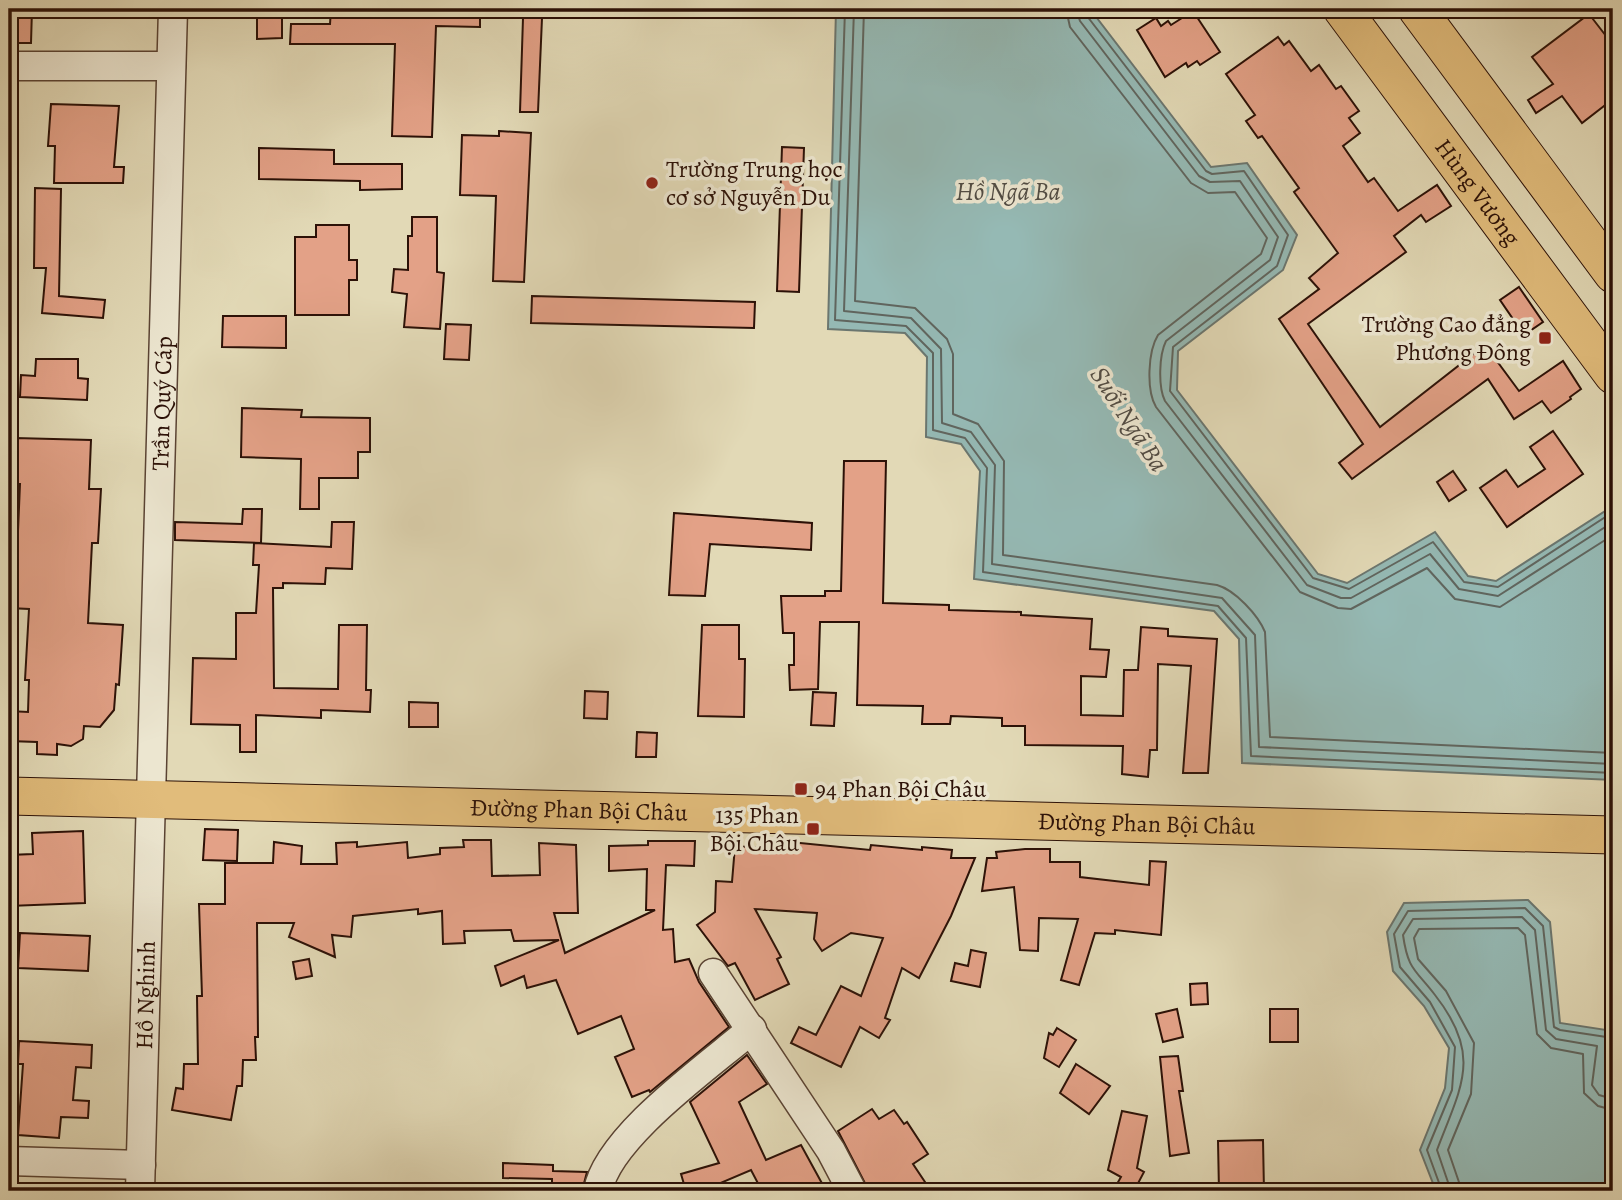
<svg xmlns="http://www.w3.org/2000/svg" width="1622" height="1200" font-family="Alegreya,serif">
<rect width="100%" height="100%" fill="#e2d9b6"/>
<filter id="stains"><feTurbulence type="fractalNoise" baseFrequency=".00286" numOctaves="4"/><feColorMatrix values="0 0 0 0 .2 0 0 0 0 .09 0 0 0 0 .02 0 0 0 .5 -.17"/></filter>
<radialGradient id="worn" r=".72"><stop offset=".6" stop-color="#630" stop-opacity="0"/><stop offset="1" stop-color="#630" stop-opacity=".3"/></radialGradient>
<!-- water -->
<g fill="#95b9b4" stroke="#6b766f" stroke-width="2">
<polygon points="836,9 1090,9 1211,167 1247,163 1297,235 1283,270 1178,351 1177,390 1318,574 1347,583 1435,532 1468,576 1496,581 1613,506 1613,780 1242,763 1239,639 1214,611 974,579 980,471 961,444 926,437 927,357 905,333 828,329"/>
<polygon points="1528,900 1550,922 1560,1023 1613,1031 1608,1081 1613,1085 1613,1191 1436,1191 1420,1150 1445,1088 1449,1048 1424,1006 1393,971 1387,932 1404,903"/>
</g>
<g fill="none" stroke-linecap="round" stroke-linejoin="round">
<!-- shore -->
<g stroke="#60655e" stroke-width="2">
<polyline points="845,9 835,320 906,326 933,353 933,430 965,438 987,468 983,572 1218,606 1246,638 1251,756 1613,773"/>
<polyline points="854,9 844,311 911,318 941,349 942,423 971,432 995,465 992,564 1222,598 1255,635 1259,747 1613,764"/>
<path d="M864,9l-9,292 60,7 32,31 6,15v60l25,10 26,37 -1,94 214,30c18,5 41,30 48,47l5,105 343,16"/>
<path d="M1066,9l4,18 121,156 17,10 27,-1 32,46 -6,16 -103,81c-10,16 -12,55 -2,72l144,185 38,16 13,1 76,-41 28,31 45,8 113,-72"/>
<path d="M1076,9l4,12 119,155 11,6 30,-1 38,56 -8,23 -104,81c-7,14 -8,46 -1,60l142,184 34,13h10l79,-44 29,35 39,7 115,-74"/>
<polyline points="1085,9 1087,16 1206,171 1212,174 1244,171 1288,235 1277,266 1173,347 1170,391 1313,578 1349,589 1433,542 1464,582 1498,587 1613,512"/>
<polyline points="1442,1191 1427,1150 1452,1090 1455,1047 1430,1002 1400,967 1394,934 1408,911 1525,908 1543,926 1554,1027 1560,1030 1613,1038"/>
<path d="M1451,1191l-14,-41c24,-64 46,-94 -2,-155 -20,-26 -27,-25 -32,-60l10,-16 109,-2 13,13 11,100 10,9 41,7 -5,39 7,10 14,4"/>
<polyline points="1462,1191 1448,1150 1471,1094 1474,1043 1446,991 1418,959 1414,938 1419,929 1518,928 1525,935 1537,1034 1551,1048 1583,1054 1584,1093 1598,1106 1613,1110"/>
</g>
</g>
<!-- building -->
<g fill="#e3a187" stroke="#2c1107" stroke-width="2">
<polygon points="9,9 32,9 31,43 9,43"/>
<polygon points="331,9 480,9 480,27 436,26 432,137 392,136 395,44 290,44 291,24 330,24"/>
<polygon points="1193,11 1220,52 1200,65 1197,61 1188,67 1186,63 1165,77 1137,30 1156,18 1161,26 1168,21 1171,25"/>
<polygon points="1589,14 1613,45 1613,99 1582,123 1562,96 1536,113 1528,100 1553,84 1532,57"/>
<polygon points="257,17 282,17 282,38 257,39"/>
<polygon points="523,18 542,18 538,112 520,112"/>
<polygon points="1278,37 1284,45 1289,41 1311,71 1319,65 1336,89 1341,86 1359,111 1349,118 1360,133 1343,146 1368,182 1374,178 1398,211 1437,185 1451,206 1426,222 1421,215 1394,236 1406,252 1308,324 1380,427 1485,345 1519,391 1563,361 1581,389 1570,397 1571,399 1551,413 1542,401 1514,419 1488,379 1352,479 1339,463 1363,444 1279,319 1319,289 1309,278 1338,253 1294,192 1299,188 1262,136 1258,138 1246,121 1255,115 1226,74"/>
<polygon points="51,104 119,106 114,167 124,167 123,183 54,183 55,146 48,146"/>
<polygon points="499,131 531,133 524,282 493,281 496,196 460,195 462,135 499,136"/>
<polygon points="782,147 804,148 799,292 777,291"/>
<polygon points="259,148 334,150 334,164 402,164 402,189 360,190 360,181 259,179"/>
<polygon points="35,188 61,189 59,296 105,300 103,318 42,313 46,268 34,268"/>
<polygon points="412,217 437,217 437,272 444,273 440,329 404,327 407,294 392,292 394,269 408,270 408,236 412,236"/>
<polygon points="316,225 349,225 349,260 357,260 357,280 349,280 349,315 295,315 295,237 316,237"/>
<polygon points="1519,287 1543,322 1524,335 1500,300"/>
<polygon points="532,296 755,302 754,328 531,323"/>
<polygon points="223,316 286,316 286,348 222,347"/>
<polygon points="446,324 471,325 469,360 444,359"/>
<polygon points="36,359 78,359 78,378 88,379 87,400 20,397 21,375 35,376"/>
<polygon points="242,408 302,410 301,417 370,418 370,452 358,452 358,478 319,478 319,509 300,509 301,459 241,457"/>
<polygon points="1553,431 1583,474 1507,527 1480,488 1506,470 1518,487 1545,469 1530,447"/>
<polygon points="15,438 91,440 89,489 101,489 98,543 92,543 88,623 123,625 119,685 116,684 114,710 100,727 84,726 83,739 71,746 57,744 57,755 37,754 37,742 9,741 9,711 28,712 29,680 25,680 29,609 9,608 9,531 18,531 20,484 9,484 9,465 14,465"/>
<polygon points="844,461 886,461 883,603 949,605 949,610 1021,612 1021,615 1092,619 1090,649 1109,650 1106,677 1081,676 1081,715 1123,716 1124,670 1138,670 1141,627 1168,629 1168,636 1217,639 1208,773 1183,773 1191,666 1158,664 1157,750 1150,750 1148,777 1122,774 1123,746 1025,745 1025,726 1002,726 1002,718 951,716 950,724 922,724 923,706 857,705 859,622 820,622 818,689 790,690 789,665 794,665 794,633 783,633 781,596 825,596 825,591 841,591"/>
<polygon points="1453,471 1466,490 1449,501 1437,482"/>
<polygon points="243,509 262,509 261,543 175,540 175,522 242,524"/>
<polygon points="674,513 812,523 811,550 710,544 705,596 669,595"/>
<polygon points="332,522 354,522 352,569 326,568 325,584 283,583 283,588 273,588 274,688 338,689 339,625 367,625 366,690 371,690 370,712 321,710 321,718 256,715 256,752 240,752 240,725 191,724 193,658 236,659 236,613 256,613 259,565 253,565 254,543 331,547"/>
<polygon points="702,625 739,625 739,659 745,659 744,717 698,716"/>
<polygon points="585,691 608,692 607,719 584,718"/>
<polygon points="813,692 836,693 834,726 811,725"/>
<polygon points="409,702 438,703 438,727 409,727"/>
<polygon points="637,732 657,733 656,757 636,757"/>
<polygon points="205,829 238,830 237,861 203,860"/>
<polygon points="83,831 85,903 9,906 9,855 33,854 32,833"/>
<polygon points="463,840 491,840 492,876 540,875 539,843 576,845 578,913 554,913 565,953 655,910 646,910 647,869 609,871 609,846 648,845 648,841 695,841 694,866 666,865 663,930 673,929 675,962 689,959 699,982 729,1027 650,1092 649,1090 632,1097 615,1057 634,1049 621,1016 578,1034 556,980 527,988 524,976 501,986 495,966 559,940 514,941 511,930 464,931 465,943 443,944 442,911 418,914 418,909 353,916 351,937 332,935 335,957 289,937 294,923 257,923 258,1037 255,1037 256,1060 243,1060 242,1086 237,1086 231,1120 172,1110 176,1088 183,1089 184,1064 198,1064 197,996 202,996 199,904 225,904 225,863 273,863 274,842 302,846 301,864 337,864 336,843 357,842 357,847 407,842 408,858 440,854 440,848 464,847"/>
<polygon points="780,841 870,850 871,845 922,850 922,847 952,850 951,858 975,858 951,916 919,978 902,968 885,1018 890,1020 879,1038 860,1027 841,1067 791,1043 799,1027 816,1035 841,986 861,996 883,938 851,933 822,951 814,939 817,913 755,909 781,957 777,959 789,984 755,1000 735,963 728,966 697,925 715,912 716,881 732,882 735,846 779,849"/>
<polygon points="1025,849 1050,849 1050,862 1080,862 1080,877 1149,885 1150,861 1166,862 1161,935 1115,930 1115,934 1095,933 1079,985 1061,980 1078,919 1039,918 1038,951 1020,950 1014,887 982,891 987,858 997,858 996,852"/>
<polygon points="20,933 90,936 88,971 18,968"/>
<polygon points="971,950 986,953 980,987 951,981 955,963 968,966"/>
<polygon points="309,959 312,976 296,979 293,962"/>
<polygon points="1207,983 1208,1004 1191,1005 1190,984"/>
<polygon points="1177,1009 1183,1037 1163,1042 1156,1014"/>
<rect x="1270" y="1009" width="28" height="33"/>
<polygon points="1057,1028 1076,1040 1059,1067 1044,1058 1049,1033 1053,1035"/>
<polygon points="19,1041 92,1045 91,1068 76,1067 73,1100 89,1101 88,1118 61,1117 59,1138 18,1135 23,1064 18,1064"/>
<polygon points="747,1055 767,1084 739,1102 766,1160 801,1145 824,1187 830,1185 833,1191 762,1191 751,1170 718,1184 720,1191 686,1191 681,1174 719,1163 690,1102"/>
<polygon points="1178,1056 1183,1091 1179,1091 1189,1153 1170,1156 1160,1057"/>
<polygon points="1076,1064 1110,1086 1089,1114 1060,1093"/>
<polygon points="872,1109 879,1119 894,1110 904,1124 907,1122 928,1154 913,1164 931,1191 869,1191 838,1131"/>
<polygon points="1122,1111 1147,1116 1137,1168 1144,1172 1134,1191 1113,1191 1121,1177 1108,1170"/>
<polygon points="1263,1140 1264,1191 1219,1191 1218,1141"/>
<polygon points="503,1163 553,1165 553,1171 587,1172 582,1191 552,1191 552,1179 503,1178"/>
</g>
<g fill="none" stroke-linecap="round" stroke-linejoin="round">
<!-- minor casing -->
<g stroke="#5a4333" stroke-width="31">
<g id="minor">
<polyline points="9,66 171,66"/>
<polyline points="713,973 831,1151 852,1191"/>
<polyline points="9,1161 141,1165"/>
<path id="s1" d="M140,1191l33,-1182"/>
<path d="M598,1191c9,-54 112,-126 154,-162"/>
</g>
</g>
<!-- major casing -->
<g stroke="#2c1107" stroke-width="39">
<g id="major">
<path id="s2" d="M1342,9l271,366"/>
<polyline points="1417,9 1613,274"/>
<path id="s3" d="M9,796l1604,39"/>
</g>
</g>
<!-- minor -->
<use href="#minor" stroke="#ece6d0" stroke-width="28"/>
<!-- major -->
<use href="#major" stroke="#e1bc7b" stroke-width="37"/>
</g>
<!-- markers -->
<g fill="#8f2418" stroke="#ece6d0" stroke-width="2.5">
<circle cx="652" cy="183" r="7"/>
<rect x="1538" y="331" width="14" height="14" rx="3.5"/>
<rect x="794" y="782" width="14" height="14" rx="3.5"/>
<rect x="806" y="822" width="14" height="14" rx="3.5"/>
</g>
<g text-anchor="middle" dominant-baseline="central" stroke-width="7" stroke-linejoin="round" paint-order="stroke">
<!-- poi labels -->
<g font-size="24" fill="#2c1107" stroke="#ece6d0" text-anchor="start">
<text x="666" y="169">Trường Trung học<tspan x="666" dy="28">cơ sở Nguyễn Du</tspan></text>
<text x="1531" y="324" text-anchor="end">Trường Cao đẳng<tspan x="1531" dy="28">Phương Đông</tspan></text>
<text x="815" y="789">94 Phan Bội Châu</text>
<text x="799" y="815" text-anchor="end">135 Phan<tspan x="799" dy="28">Bội Châu</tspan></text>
</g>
<!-- street labels -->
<g font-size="24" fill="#2c1107" stroke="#ece6d0">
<text stroke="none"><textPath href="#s2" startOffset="228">Hùng Vương</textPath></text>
<text stroke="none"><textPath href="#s1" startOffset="788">Trần Quý Cáp</textPath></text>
<text stroke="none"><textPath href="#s3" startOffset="570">Đường Phan Bội Châu</textPath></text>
<text stroke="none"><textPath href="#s3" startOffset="1138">Đường Phan Bội Châu</textPath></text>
<text stroke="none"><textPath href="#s1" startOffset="196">Hồ Nghinh</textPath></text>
</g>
<!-- water labels -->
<g font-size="26" font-style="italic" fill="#514c44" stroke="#ece6d0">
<text x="1008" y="191">Hồ Ngã Ba</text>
<text transform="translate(1129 419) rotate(57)">Suối Ngã Ba</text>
</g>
</g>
<!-- margin -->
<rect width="1622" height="1200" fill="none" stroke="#e2d9b6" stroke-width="35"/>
<rect x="10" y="10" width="1601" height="1179" fill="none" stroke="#2c1107" stroke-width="3.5"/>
<rect x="18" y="18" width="1587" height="1165" fill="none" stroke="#2c1107" stroke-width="2"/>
<rect width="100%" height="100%" filter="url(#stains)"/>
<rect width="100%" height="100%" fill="url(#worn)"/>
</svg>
